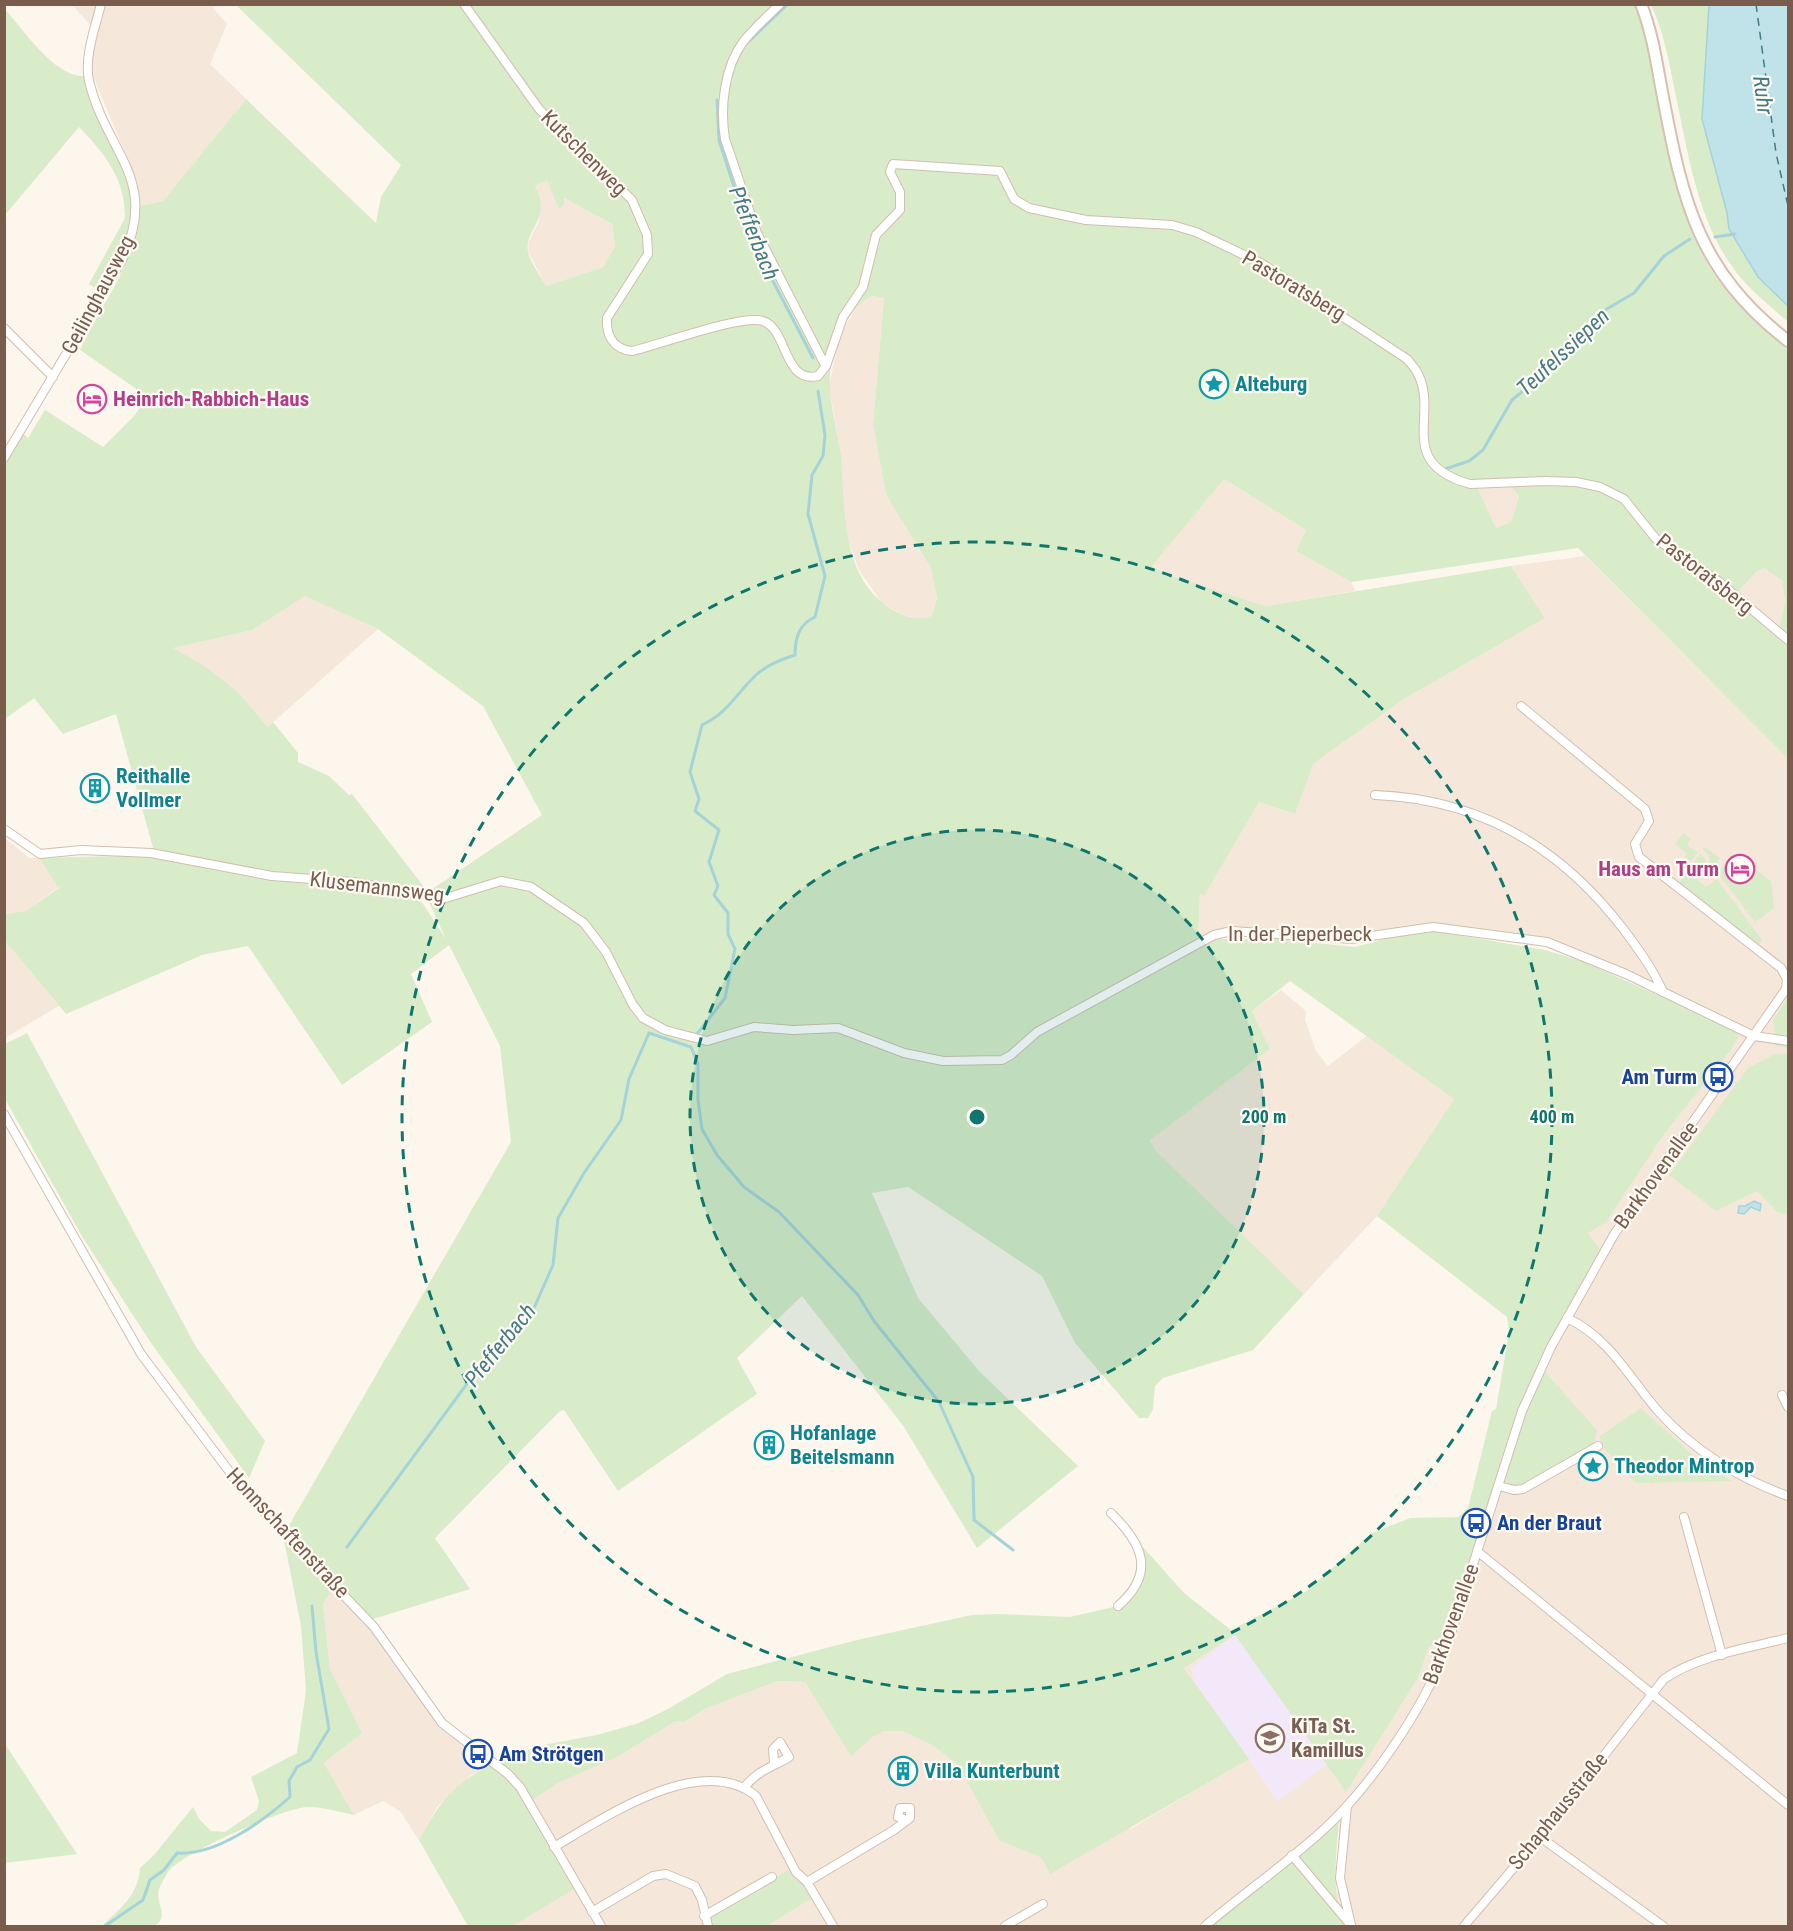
<svg xmlns="http://www.w3.org/2000/svg" width="1793" height="1931" font-family="'Roboto Condensed',sans-serif">
<rect width="100%" height="100%" fill="#fdf6ec"/>
<!-- residential -->
<g fill="#f5e8da">
<polygon points="72,5 215,5 213,8 227,24 210,64 246,99 163,201 140,206 135,177 93,76 92,54 97,32"/>
<polygon points="547,180 564,198 612,224 615,246 603,267 546,286 528,251 529,241 539,221 541,204 535,186"/>
<polygon points="871,296 884,298 873,424 886,495 931,568 937,598 932,617 920,620 901,614 882,603 859,570 845,531 839,443 829,387 839,336 860,302"/>
<polygon points="1224,479 1306,530 1296,551 1351,582 1355,591 1266,606 1172,576 1152,565"/>
<polygon points="1512,487 1519,496 1511,522 1496,528 1476,488"/>
<polygon points="1585,556 1788,759 1788,997 1775,1017 1788,1048 1788,1926 1347,1926 1340,1914 1337,1899 1339,1819 1205,1926 768,1926 812,1898 800,1886 711,1926 513,1926 577,1886 528,1802 558,1783 619,1756 676,1721 684,1722 705,1709 778,1681 805,1682 825,1710 871,1738 884,1731 902,1731 932,1745 958,1765 980,1805 1130,1829 1248,1759 1184,1668 1235,1635 1346,1791 1418,1678 1429,1647 1446,1642 1499,1488 1594,1446 1597,1430 1542,1368 1587,1233 1730,1051 1710,1019 1661,997 1583,951 1546,937 1508,937 1433,926 1350,938 1247,929 1198,940 1200,892 1204,895 1259,802 1295,814 1314,763 1404,699 1545,618 1511,566"/>
<polygon points="1764,567 1782,580 1785,601 1779,629 1738,593 1756,572"/>
<polygon points="305,595 378,629 268,727 238,692 205,666 172,648 252,630"/>
<polygon points="4,837 29,858 39,858 59,887 26,911 5,914"/>
<polygon points="5,941 59,1006 5,1038 4,1038"/>
<polygon points="1281,990 1306,1011 1305,1020 1316,1051 1328,1066 1368,1035 1454,1099 1377,1216 1304,1294 1156,1151 1150,1139 1270,1049 1252,1011"/>
<polygon points="335,1586 361,1613 441,1724 493,1764 471,1775 437,1807 419,1840 400,1811 383,1801 354,1815 324,1763 362,1733 330,1669 323,1604"/>
</g>
<!-- education -->
<polygon fill="#f3e8fa" points="1235,1635 1329,1763 1277,1801 1249,1759 1210,1716 1199,1697 1191,1668"/>
<!-- green -->
<g fill="#d8ecc9" fill-rule="evenodd">
<path d="M236,5h1400c28,81 29,171 67,250 18,37 54,68 85,93v411l-210,-211 -227,34 -55,-31 10,-21 -82,-51 -72,87 20,10 94,30 245,-40 34,52 -141,81 -90,64 -19,51 -36,-12 -55,94 -4,-3 -2,47 -141,77 5,7 152,-85h64l77,8 45,-12 34,-4 111,19 37,11 154,69 2,8 -8,13 -70,89 -54,82 -18,11 13,18 -59,117 55,62 -3,16 -71,42 -23,-3 -54,157 -17,5 -11,31 -72,114 -111,-157 -51,33 65,91 -199,115 -8,-16 -43,-18 -41,-75 -26,-20 -30,-14h-18l-13,7 -20,18 -46,-74 -27,-1 -73,28 -21,13 -8,-1 -57,35 -61,27 -27,18 -35,-38 42,-17 59,-11 42,-12 29,-14 59,-35 130,-34 115,-25 26,-1 72,3 48,-11 15,-13 9,-28 1,-18 41,46 47,37 74,-38 67,-59 38,-15 48,-1 10,-9 24,-97 4,-2 13,-77 -2,-15 -130,-101 77,-117 -164,-118 -38,30 18,38 -120,91 6,11 148,143 -51,56 -90,28 -8,8 -2,23 -5,9h-9l-64,-75 -33,-67 -134,-89 -36,6 46,105 62,74 98,94 -101,82 -73,-121 -102,-131 -65,62 20,36 -139,97 -54,-81 -4,1 -125,127 35,51 -100,31 -86,-86 227,-392 -11,-96 -51,-101 -38,29 21,48 -90,63 -94,-139 -46,9 -136,59 -61,-73v-27l21,-3 33,-23 -20,-30 116,-3 -39,-141 -53,20 -29,-36 -29,21 -1,-258 18,-29 6,6 17,-28 58,37 31,-31 14,-19 -68,-47c22,-48 58,-89 60,-144l23,-5 83,-102 130,124 5,-26 20,-32zM547,180l12,29 5,-4v-7l48,26 3,22 -12,21 -57,19c-6,-11 -15,-22 -18,-34 -4,-23 25,-33 7,-66zM871,296l13,2 -11,126 13,71 45,73 6,30 -5,18c-15,5 -26,1 -39,-6 -53,-31 -48,-102 -52,-154 -3,-23 -10,-46 -11,-68 -2,-32 14,-77 41,-92zM1506,481l13,15 -8,26 -15,6 -21,-45zM1764,568l18,12 3,21 -7,33 -45,-36 23,-26zM305,596l73,33 105,77 59,109 -114,77 -76,-98 -3,1 -20,-19 -31,-14v-9l-25,-31 -5,5 -30,-35 -33,-26 -32,-18 79,-18zM428,893v7l18,39 -25,-38z"/>
<path d="M1651,5h58l20,224 29,48 30,29v16c-12,-11 -25,-21 -37,-33 -52,-52 -61,-128 -76,-197 -6,-30 -11,-60 -24,-87z"/>
<path d="M4,8c19,21 50,69 80,68l45,107 3,24 -3,35 -29,50 -11,-8 36,-66c0,-40 -20,-64 -46,-91l-74,88z"/>
<polygon points="1683,833 1691,839 1687,845 1698,852 1691,861 1684,859 1687,854 1675,844"/>
<polygon points="1705,847 1720,858 1715,867 1710,867 1709,855 1702,849"/>
<polygon points="1700,854 1705,858 1707,866 1696,869 1695,878 1706,887 1717,879 1762,940 1759,944 1679,883"/>
<polygon points="1736,855 1771,881 1774,908 1755,922 1718,873 1729,858"/>
<polygon points="1788,997 1788,1048 1776,1046 1773,1020"/>
<polygon points="27,1033 196,1347 265,1441 249,1478 151,1343 83,1238 5,1099 5,1044"/>
<polygon points="1775,1054 1788,1054 1788,1215 1777,1212 1757,1191 1716,1211 1669,1175 1748,1068"/>
<polygon points="1641,1408 1694,1456 1732,1481 1636,1483 1602,1446 1600,1436"/>
<path d="M283,1535l52,51 -12,18 7,65 32,64 -38,30 30,52c-14,-3 -31,-8 -45,-8 -22,-1 -131,48 -141,65 -3,5 -7,12 -9,17 -4,15 11,26 -4,37h-53c19,-19 36,-30 38,-58l14,-13 39,-48 7,13 11,11 14,1 32,-22 2,-9 -8,-24 46,-24 9,-62 -5,-65z"/>
<polygon points="4,1744 5,1744 77,1854 5,1863"/>
<path d="M493,1764l26,24 58,99 -64,39h-45l-49,-86c21,-38 33,-56 74,-76z"/>
<path d="M1339,1818c-2,35 -10,76 8,108h-142z"/>
<polygon points="790,1869 812,1898 768,1926 711,1926 706,1918"/>
</g>
<!-- water -->
<g fill="#bfe3e8" stroke="#a5d3da" stroke-width="1.5">
<polygon points="1709,5 1788,5 1788,306 1758,277 1729,229 1727,213 1702,119"/>
<polygon points="1754,1201 1761,1204 1760,1211 1751,1207 1744,1214 1738,1213 1739,1206 1745,1206"/>
</g>
<g fill="none" stroke-linecap="round" stroke-linejoin="round">
<!-- stream -->
<g stroke="#a5d3da" stroke-width="3">
<polyline points="746,44 788,4"/>
<polyline points="717,100 719,140 751,239 813,358"/>
<polyline points="1715,237 1735,234"/>
<polyline points="1445,469 1469,461 1483,450 1512,400 1522,392 1546,361 1569,349 1600,313 1634,293 1664,256 1690,239"/>
<path d="M697,1034l28,-36 10,-49 -7,-15v-21l-14,-18 4,-9 -9,-24 10,-32 -24,-19 4,-12 -9,-27 12,-47c25,-12 32,-28 51,-47 11,-12 27,-18 42,-23 0,-17 4,-31 20,-38l10,-41 -17,-62 4,-39 11,-19 2,-21 -7,-44"/>
<polyline points="347,1547 505,1332 534,1308 553,1265 558,1218 584,1173 621,1120 629,1079 649,1033 691,1047 698,1064 698,1100 702,1129 717,1155 744,1187 779,1212 858,1295 874,1321 939,1402 973,1477 974,1520 1013,1550"/>
<path d="M105,1926l38,-26 7,-20 14,-10 13,-17c38,3 85,-31 113,-56l-1,-16 8,-14 13,-7 19,-31 -13,-77 -4,-46"/>
</g>
<!-- ferry -->
<polyline stroke="#437c86" stroke-width="1.5" stroke-dasharray="8 6" stroke-linecap="butt" points="1756,4 1776,153 1788,206"/>
<!-- street casing -->
<g stroke="#d1beb0" stroke-width="10">
<g id="street">
<path d="M464,4l75,105 93,91 15,35 1,19 -41,64c-1,17 6,31 25,33 27,-6 109,-37 131,-30 25,8 20,63 55,55l8,-10 17,-49 20,-30 13,-52 24,-25v-18l-10,-20 3,-8 107,7 14,28 15,9 57,12 86,5 24,7 65,31 146,96c4,5 9,10 11,15 21,41 -23,89 52,110l75,-3 31,1 24,5 24,12 32,40 62,42 70,59"/>
<path d="M780,4c-12,12 -27,25 -37,38 -19,26 -23,66 -18,97l32,94 68,132"/>
<polyline points="4,328 53,377"/>
<path d="M4,458l117,-196c40,-83 -14,-107 -32,-181 -5,-24 6,-53 12,-77"/>
<path d="M1375,795c105,4 186,52 249,135 15,20 29,39 39,62"/>
<polyline points="4,829 40,854 81,850 151,853 272,876 353,882 446,898 501,881 531,887 584,923 606,952 633,1005 643,1018 665,1030 707,1041 754,1027 793,1030 838,1028 904,1053 943,1061 1002,1060 1011,1055 1037,1032 1214,935 1232,931 1351,939 1433,927 1547,942 1626,974 1754,1036 1788,1041"/>
<polyline points="4,1114 141,1354 244,1491 374,1627 442,1723 508,1774 520,1787 601,1926"/>
<path d="M1567,1318c43,20 62,60 92,94 34,38 81,67 129,84"/>
<polyline points="1782,1395 1788,1407"/>
<polyline points="1499,1486 1514,1490 1523,1489 1598,1446"/>
<path d="M1111,1513c32,31 45,60 7,93"/>
<polyline points="1684,1517 1722,1655"/>
<polyline points="1477,1551 1788,1805"/>
<path d="M744,1788c12,-17 29,-21 45,-31l-9,-15 -7,7 1,14"/>
<polyline points="1347,1806 1340,1878 1351,1925"/>
<polyline points="1540,1837 1663,1926"/>
<path d="M554,1847c50,-29 147,-96 202,-51l40,76 11,10 26,44"/>
<polyline points="1292,1855 1349,1923"/>
<polyline points="807,1882 894,1830 910,1818 910,1808 900,1808 898,1817 907,1820"/>
<polyline points="592,1912 653,1876 666,1874 695,1886 702,1900 708,1926"/>
<polyline points="704,1916 772,1877"/>
<polyline points="1005,1926 1043,1904"/>
<path d="M1205,1926c38,-32 79,-61 116,-94 49,-44 102,-123 125,-183l76,-238 29,-64 64,-114 171,-244 1,-10 -6,-11 -142,-111 -4,-13 14,-23 -4,-12 -124,-103"/>
<path d="M1464,1926l76,-89 124,-158c35,-24 84,-31 124,-41"/>
</g>
</g>
<!-- secondary casing -->
<g stroke="#d6c0b0" stroke-width="14">
<path id="secondary" d="M1641,4c12,30 16,62 22,93 20,106 36,175 125,244"/>
</g>
<!-- street -->
<use href="#street" stroke="#fff" stroke-width="8"/>
<!-- secondary -->
<use href="#secondary" stroke="#fff" stroke-width="10"/>
</g>
<!-- distance rings -->
<circle cx="977" cy="1117" r="287" fill="#0f766e" fill-opacity=".12"/>
<g fill="none" stroke="#0f766e" stroke-width="3" stroke-dasharray="10 8">
<circle cx="977" cy="1117" r="287"/>
<circle cx="977" cy="1117" r="575"/>
</g>
<!-- icons -->
<defs>
<g id="sight-ring" transform="scale(1.5)"><circle r="9.5" fill="#fffaf3" stroke="#0f9aa8" stroke-width="1.5"/><path d="M0-6L1.8-2.2L6-1.7L2.9 1.2L3.7 5.4L0 3.3L-3.7 5.4L-2.9 1.2L-6-1.7L-1.8-2.2Z" fill="#0f9aa8"/></g>
<g id="hotel-ring" transform="scale(1.5)"><circle r="9.5" fill="#fffaf3" stroke="#d1479c" stroke-width="1.5"/><path d="M-6-4.5h1.5V1H6V5H4.5V3h-9V5H-6ZM-4 0a1.8 1.8 0 1 1 3.6 0ZM.5 0V-2.5h3Q6-2.5 6 0Z" fill="#d1479c"/></g>
<g id="building-ring" transform="scale(1.5)"><circle r="9.5" fill="#fffaf3" stroke="#0f9aa8" stroke-width="1.5"/><path d="M-4-6H4V6H1V3H-1V6H-4ZM-2.5-4.3h1.7v1.8h-1.7ZM.8-4.3h1.7v1.8H.8ZM-2.5-1h1.7V.8h-1.7ZM.8-1h1.7V.8H.8Z" fill="#0f9aa8"/></g>
<g id="bus-ring" transform="scale(1.5)"><circle r="9.5" fill="#fffaf3" stroke="#1a4fb4" stroke-width="1.5"/><path d="M-5-6H5V4H4V6H2V4H-2V6H-4V4H-5ZM-3.5-4V0h7V-4ZM-3.5 1.2v1.5H-2V1.2ZM2 1.2v1.5H3.5V1.2Z" fill="#1a4fb4"/></g>
<g id="school-ring" transform="scale(1.5)"><circle r="9.5" fill="#fffaf3" stroke="#8d6e63" stroke-width="1.5"/><path d="M0-5L7-2L0 1L-7-2ZM-4 1L0 2.5L4 1V4Q0 6-4 4Z" fill="#8d6e63"/></g>
</defs>
<g fill-rule="evenodd">
<use href="#sight-ring" x="1214" y="384"/>
<use href="#hotel-ring" x="92" y="399"/>
<use href="#building-ring" x="95" y="788"/>
<use href="#hotel-ring" x="1740" y="869"/>
<use href="#bus-ring" x="1718" y="1077"/>
<use href="#building-ring" x="769" y="1445"/>
<use href="#sight-ring" x="1593" y="1466"/>
<use href="#bus-ring" x="1476" y="1523"/>
<use href="#school-ring" x="1270" y="1738"/>
<use href="#bus-ring" x="478" y="1754"/>
<use href="#building-ring" x="903" y="1771"/>
</g>
<g text-anchor="middle" dominant-baseline="central" stroke-width="4.5" stroke-linejoin="round" paint-order="stroke">
<!-- street labels -->
<g font-size="21" fill="#7a5c4d" stroke="#fffaf3">
<text transform="translate(584 153) rotate(45)">Kutschenweg</text>
<text transform="translate(1294 286) rotate(31)">Pastoratsberg</text>
<text transform="translate(98 295) rotate(-62)">Geilinghausweg</text>
<text transform="translate(1705 574) rotate(38)">Pastoratsberg</text>
<text transform="translate(377 887) rotate(7)">Klusemannsweg</text>
<text x="1300" y="934">In der Pieperbeck</text>
<text transform="translate(1656 1175) rotate(-54)">Barkhovenallee</text>
<text transform="translate(288 1533) rotate(47)">Honnschaftenstraße</text>
<text transform="translate(1451 1624) rotate(-70)">Barkhovenallee</text>
<text transform="translate(1558 1811) rotate(-51)">Schaphausstraße</text>
</g>
<!-- culture labels -->
<g font-size="21" font-weight="bold" fill="#0d838f" stroke="#fffaf3" text-anchor="start">
<text x="1235" y="384">Alteburg</text>
<text x="116" y="776">Reithalle<tspan x="116" dy="24">Vollmer</tspan></text>
<text x="790" y="1433">Hofanlage<tspan x="790" dy="24">Beitelsmann</tspan></text>
<text x="1614" y="1466">Theodor Mintrop</text>
<text x="924" y="1771">Villa Kunterbunt</text>
</g>
<!-- hotel labels -->
<g font-size="21" font-weight="bold" fill="#b23c85" stroke="#fffaf3" text-anchor="start">
<text x="113" y="399">Heinrich-Rabbich-Haus</text>
<text x="1719" y="869" text-anchor="end">Haus am Turm</text>
</g>
<!-- transit labels -->
<g font-size="21" font-weight="bold" fill="#164399" stroke="#fffaf3" text-anchor="start">
<text x="1697" y="1077" text-anchor="end">Am Turm</text>
<text x="1497" y="1523">An der Braut</text>
<text x="499" y="1754">Am Strötgen</text>
</g>
<!-- education labels -->
<g font-size="21" font-weight="bold" fill="#785e54" stroke="#fffaf3" text-anchor="start">
<text x="1291" y="1726">KiTa St.<tspan x="1291" dy="24">Kamillus</tspan></text>
</g>
<!-- water labels -->
<g font-size="22" font-style="italic" fill="#437c86" stroke="#fffaf3">
<text transform="translate(1763 95) rotate(82)">Ruhr</text>
<text transform="translate(754 233) rotate(68)">Pfefferbach</text>
<text transform="translate(1563 352) rotate(-43)">Teufelssiepen</text>
<text transform="translate(500 1345) rotate(-51)">Pfefferbach</text>
</g>
</g>
<circle cx="977" cy="1117" r="9" fill="#0f766e" stroke="#fffaf3" stroke-width="3"/>
<g font-size="18" text-anchor="middle" font-weight="bold" fill="#0f766e" stroke="#fffaf3" stroke-width="4.5" stroke-linejoin="round" paint-order="stroke">
<text x="1264" y="1123">200 m</text>
<text x="1552" y="1123">400 m</text>
</g>
<!-- border -->
<rect width="1793" height="1931" fill="none" stroke="#7a5c4d" stroke-width="12"/>
</svg>
